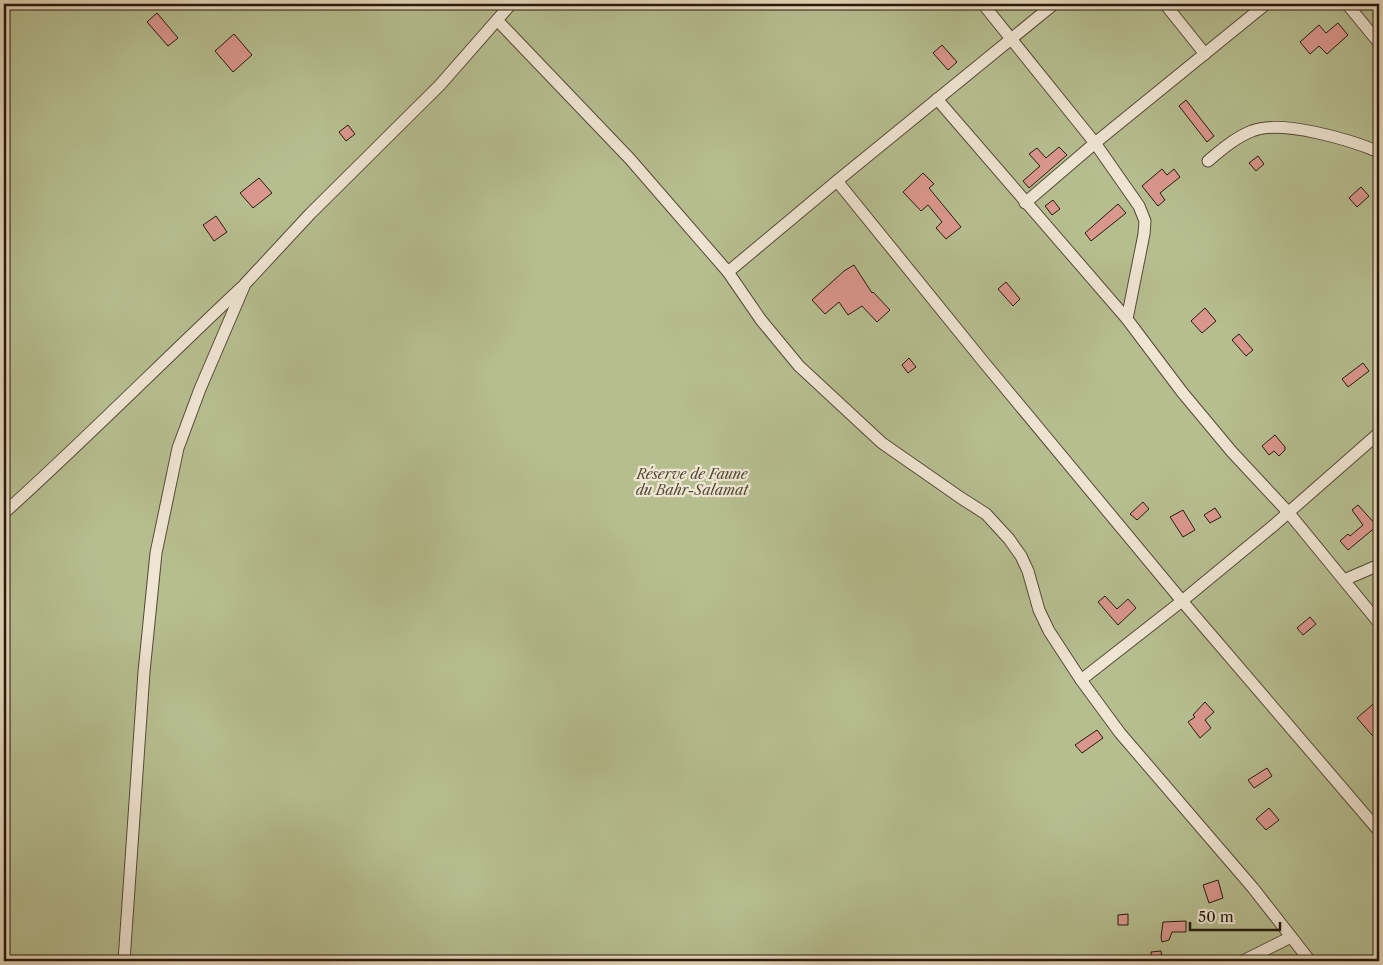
<svg xmlns="http://www.w3.org/2000/svg" width="1383" height="965" font-family="'Libre Caslon Text',serif">
<rect width="100%" height="100%" fill="#e6d7bb"/>
<filter id="stains"><feTurbulence type="fractalNoise" baseFrequency=".004" numOctaves="4"/><feColorMatrix values="0 0 0 0 .2 0 0 0 0 .09 0 0 0 0 .02 0 0 0 .5 -.17"/></filter>
<radialGradient id="worn" r=".72"><stop offset=".6" stop-color="#630" stop-opacity="0"/><stop offset="1" stop-color="#630" stop-opacity=".3"/></radialGradient>
<!-- green -->
<rect fill="#b6be90" stroke="#6e6c4e" x="4" y="4" width="1375" height="957"/>
<!-- building -->
<g fill="#da978d" stroke="#261a0c">
<polygon points="157,13 178,38 168,46 147,22"/>
<polygon points="1338,23 1348,35 1327,54 1319,46 1310,54 1300,42 1319,25 1326,33"/>
<polygon points="234,34 252,55 233,72 215,51"/>
<polygon points="942,45 957,62 948,70 933,53"/>
<polygon points="1186,100 1214,136 1207,142 1179,106"/>
<polygon points="348,125 355,134 346,141 339,132"/>
<polygon points="1059,147 1067,155 1029,188 1023,181 1040,166 1029,154 1037,148 1046,158"/>
<polygon points="1258,156 1264,164 1256,171 1249,163"/>
<polygon points="1162,169 1167,175 1174,169 1180,177 1160,193 1165,200 1158,206 1142,186"/>
<polygon points="923,173 934,184 929,188 961,227 946,239 936,228 942,222 928,205 921,211 903,192"/>
<polygon points="259,178 272,193 253,208 240,193"/>
<polygon points="1361,187 1369,196 1357,207 1349,198"/>
<polygon points="1053,200 1060,209 1052,215 1045,206"/>
<polygon points="1118,204 1126,213 1091,241 1085,233"/>
<polygon points="216,216 227,232 214,241 203,225"/>
<polygon points="854,265 872,293 873,292 890,310 877,322 862,306 848,315 839,302 825,314 812,300 844,271"/>
<polygon points="1006,282 1020,299 1013,306 998,289"/>
<polygon points="1205,308 1216,321 1202,333 1191,321"/>
<polygon points="1239,334 1253,350 1246,356 1232,340"/>
<polygon points="909,358 916,367 908,373 902,365"/>
<polygon points="1363,363 1369,371 1348,387 1342,379"/>
<polygon points="1275,435 1285,447 1285,450 1279,456 1274,451 1269,455 1262,446"/>
<polygon points="1143,502 1149,509 1137,520 1130,514"/>
<polygon points="1358,505 1377,526 1348,550 1340,541 1348,534 1350,536 1363,525 1352,510"/>
<polygon points="1215,508 1221,517 1210,523 1204,515"/>
<polygon points="1183,510 1195,530 1183,537 1170,517"/>
<polygon points="1105,596 1117,609 1128,599 1136,608 1118,625 1098,602"/>
<polygon points="1310,617 1316,624 1303,635 1297,628"/>
<polygon points="1379,699 1379,743 1357,718"/>
<polygon points="1205,702 1214,712 1205,720 1211,728 1200,738 1188,722 1195,717 1193,715"/>
<polygon points="1097,730 1103,738 1082,753 1075,745"/>
<polygon points="1267,768 1272,776 1254,788 1248,780"/>
<polygon points="1269,808 1279,820 1266,830 1256,819"/>
<polygon points="1218,880 1223,898 1209,903 1203,885"/>
<polygon points="1128,914 1128,925 1118,925 1118,915"/>
<polygon points="1186,921 1186,932 1172,932 1169,940 1162,942 1161,937 1163,922"/>
<polygon points="1161,951 1162,960 1152,961 1151,952"/>
</g>
<g fill="none" stroke-linecap="round" stroke-linejoin="round">
<!-- street casing -->
<g stroke="#564938" stroke-width="13">
<g id="street">
<polyline points="983,4 1095,143 1139,206 1145,221 1144,234 1127,319"/>
<polyline points="1165,4 1205,54"/>
<polyline points="1347,4 1379,43"/>
<polyline points="497,20 630,159 728,272 761,320 799,366 882,443 961,498 986,514 1009,539 1021,556 1028,571 1039,610 1049,631 1081,680"/>
<polyline points="937,99 1127,319 1182,392 1232,452 1288,512 1379,623"/>
<path d="M1208,161c13,-11 28,-24 44,-30 29,-12 99,9 127,21"/>
<polyline points="837,181 982,360 1182,601 1379,831"/>
<polyline points="1025,203 1095,143 1266,4"/>
<polyline points="728,272 837,181 1054,4"/>
<path d="M4,513c81,-73 158,-151 238,-226"/>
<polyline points="1344,580 1379,565"/>
<polyline points="124,961 144,672 156,553 178,448 200,389 245,284 310,214 440,85 511,4"/>
<polyline points="1243,961 1291,937"/>
<polyline points="1310,961 1253,888 1120,733 1081,680 1182,601 1273,526 1379,433"/>
</g>
</g>
<!-- street -->
<use href="#street" stroke="#efe5d3" stroke-width="11"/>
</g>
<g text-anchor="middle" dominant-baseline="central" stroke-width="4.5" stroke-linejoin="round" paint-order="stroke">
<!-- park labels -->
<g font-size="14" font-style="italic" fill="#514b34" stroke="#efe5d3">
<text x="692" y="474">Réserve de Faune<tspan x="692" dy="16">du Bahr-Salamat</tspan></text>
</g>
</g>
<!-- margin -->
<rect width="1383" height="965" fill="none" stroke="#e6d7bb" stroke-width="20"/>
<rect x="5" y="5" width="1373" height="955" fill="none" stroke="#261a0c" stroke-width="2.5"/>
<rect x="10" y="10" width="1363" height="945" fill="none" stroke="#261a0c"/>
<!-- scale -->
<path d="M1190 922v8h90v-8" fill="none" stroke="#261a0c" stroke-width="2.5"/>
<text x="1198" y="922" font-size="15" fill="#261a0c" stroke="#efe5d3" stroke-width="4" paint-order="stroke">50 m</text>
<rect width="100%" height="100%" filter="url(#stains)"/>
<rect width="100%" height="100%" fill="url(#worn)"/>
</svg>
